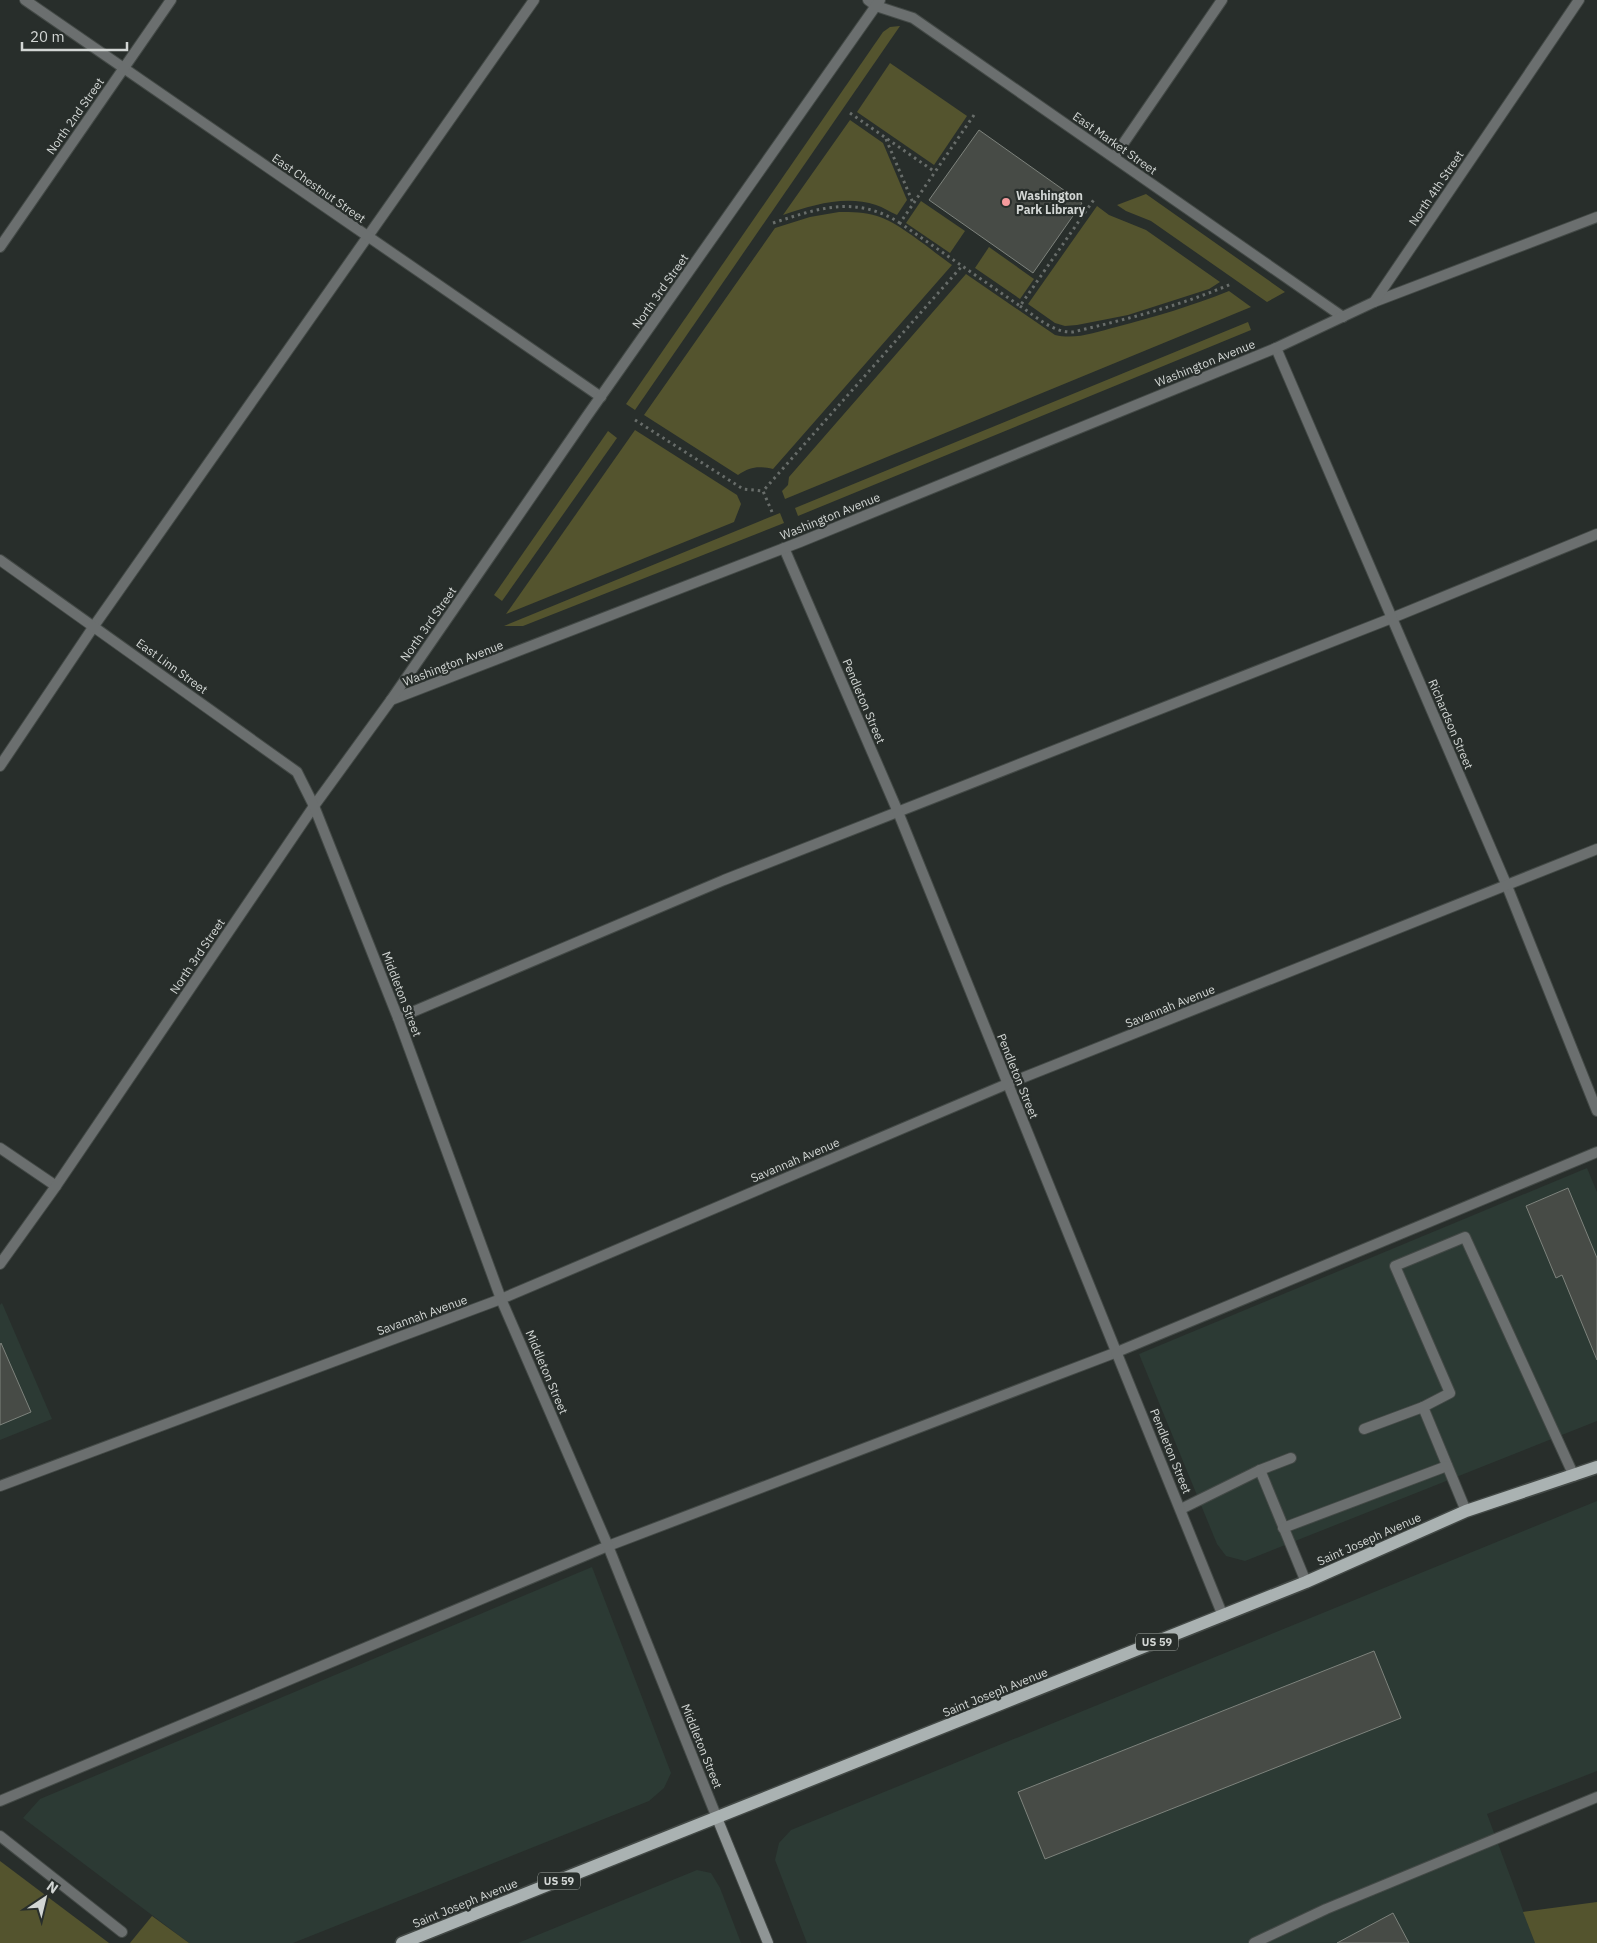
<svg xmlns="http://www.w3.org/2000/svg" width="1597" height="1943" font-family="'IBM Plex Sans',sans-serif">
<rect width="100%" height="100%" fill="#282e2b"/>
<!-- built -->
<g fill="#2c3a34">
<polygon points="1587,1168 1597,1192 1597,1421 1245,1561 1226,1556 1217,1544 1139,1354"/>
<polygon points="2,1303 52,1419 0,1440 0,1305"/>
<polygon points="1597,1501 1597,1771 1487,1814 1535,1943 807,1943 775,1860 779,1843 791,1830"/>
<polygon points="592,1567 671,1773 664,1788 649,1801 293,1943 189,1943 23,1818 40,1799"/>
<polygon points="697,1870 711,1873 720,1888 741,1943 518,1943"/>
</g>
<!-- green -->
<g fill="#54542e">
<polygon points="900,26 635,410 626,404 883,32 890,27"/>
<polygon points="890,63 967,116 934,165 857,112"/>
<path d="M850,120l33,23 24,57 -10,15c-7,-3 -14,-8 -21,-10 -31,-10 -63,0 -93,10z"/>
<polygon points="1146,194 1285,292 1267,302 1151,221 1126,211 1117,205"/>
<polygon points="921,201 965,231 950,253 906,223"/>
<polygon points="1097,206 1109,215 1146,230 1220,282 1209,289 1128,315 1077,325 1065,326 1055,323 1028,304"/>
<path d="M839,212c13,0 26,0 38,4 23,7 55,35 75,49l-179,204c-14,-3 -22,-3 -35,6l-94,-60 131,-187 35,-11z"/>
<polygon points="989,247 1034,279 1020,299 975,268"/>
<path d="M966,274l89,61c21,5 41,-3 61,-8 38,-10 76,-21 113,-36l22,16 -466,192 -3,-8 6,-6 1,-8z"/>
<polygon points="1248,322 1251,330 798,516 795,508"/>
<polygon points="635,430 737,495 741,504 734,522 506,614"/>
<polygon points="608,431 617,438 502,601 494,595"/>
<polygon points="780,513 784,523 523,626 504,626"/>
<polygon points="0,1861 109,1943 0,1943"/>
<polygon points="1597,1902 1597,1943 1535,1943 1523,1912"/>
<polygon points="152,1916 189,1943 130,1943"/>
</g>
<!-- building -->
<g fill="#474b46" stroke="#7e837d">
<polygon points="979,130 1082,203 1033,273 929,200"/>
<polygon points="1568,1188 1597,1258 1597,1360 1562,1275 1556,1278 1526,1206"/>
<polygon points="1,1343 31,1412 0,1425 0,1345"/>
<polygon points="1374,1651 1401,1718 1045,1859 1018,1792"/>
<polygon points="1393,1913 1409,1943 1337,1943"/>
</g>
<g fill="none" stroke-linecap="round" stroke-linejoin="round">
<!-- service casing -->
<g stroke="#434946" stroke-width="12">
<g id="service">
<polyline points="1114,157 1222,0"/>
<polyline points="0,766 94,626 534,0"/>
<polyline points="398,1018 724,880 1392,618 1597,534"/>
<polyline points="1423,1407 1450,1393 1395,1266 1465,1237 1574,1476"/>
<polyline points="1364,1429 1423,1407 1466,1511"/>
<polyline points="1291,1458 1260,1470 1306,1582"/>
<polyline points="1181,1509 1260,1470"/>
<polyline points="1283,1528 1447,1466"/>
<polyline points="0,1801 608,1546 1117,1352 1597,1152"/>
<polyline points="1254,1943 1326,1909 1597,1797"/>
</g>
</g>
<!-- minor casing -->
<g stroke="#434946" stroke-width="12">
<g id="minor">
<polyline points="25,0 601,397"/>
<polyline points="868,0 876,6 913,18 1343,317"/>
<polyline points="0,247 171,0"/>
<polyline points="1374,302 1597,217"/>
<polyline points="1276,348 1507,886 1597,1111"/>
<polyline points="784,548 898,812 1223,1616"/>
<polyline points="391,700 800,542 1276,348 1374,302 1579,0"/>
<polyline points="0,1148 56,1186"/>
<polyline points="0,1264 56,1186 314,806 391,700 587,416 880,0"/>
<polyline points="0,1486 501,1299 1007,1084 1597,849"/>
<polyline points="0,1836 122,1932"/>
</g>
</g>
<!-- tertiary casing -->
<g stroke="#434946" stroke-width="12">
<polyline id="tertiary" points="0,560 297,772 314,806 398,1018 501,1299 608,1546 717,1818"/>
</g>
<!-- secondary casing -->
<g stroke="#434946" stroke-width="12">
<polyline id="secondary" points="717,1818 768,1943"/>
</g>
<!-- primary casing -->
<g stroke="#434946" stroke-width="15">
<polyline id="primary" points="402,1943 1306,1582 1466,1511 1597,1467"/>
</g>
<!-- path -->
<g stroke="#686d6a" stroke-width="3" stroke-dasharray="2.5 4" stroke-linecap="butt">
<polyline points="850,113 935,172"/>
<polyline points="974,115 900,223 1020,306 1095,198"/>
<polyline points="886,139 913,203"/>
<path d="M773,223c46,-15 83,-28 127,0"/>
<path d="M1020,306c17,11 33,27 53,26 54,-13 107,-26 158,-48"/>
<polyline points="635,420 743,489 763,491"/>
<polyline points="772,512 763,491 962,266"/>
</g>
<!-- service -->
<use href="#service" stroke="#6b6f6f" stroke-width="10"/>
<!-- minor -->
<use href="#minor" stroke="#6b6f6f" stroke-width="10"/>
<!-- tertiary -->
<use href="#tertiary" stroke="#6b6f6f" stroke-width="10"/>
<!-- secondary -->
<use href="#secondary" stroke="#8f9595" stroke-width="10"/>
<!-- primary -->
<use href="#primary" stroke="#aab2b2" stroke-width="12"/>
</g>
<!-- markers -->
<circle fill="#f59b9d" stroke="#282e2b" stroke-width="2" cx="1006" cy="202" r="5"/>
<g text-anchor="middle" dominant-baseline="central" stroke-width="4.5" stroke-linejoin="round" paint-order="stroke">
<!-- shield labels -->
<g fill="#282e2b" stroke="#9fa4a1" stroke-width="1">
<rect x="1136" y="1633.5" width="42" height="17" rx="4"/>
<rect x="538" y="1872.5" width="42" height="17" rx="4"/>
</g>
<g font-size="11" font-weight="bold" fill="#d2d6d4">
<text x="1157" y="1642">US 59</text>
<text x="559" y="1881">US 59</text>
</g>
<!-- street labels -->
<g font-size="12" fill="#d2d6d4" stroke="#282e2b">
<text transform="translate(75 116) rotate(-55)">North 2nd Street</text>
<text transform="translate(1115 143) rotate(35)">East Market Street</text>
<text transform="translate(319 188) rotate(35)">East Chestnut Street</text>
<text transform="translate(1436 188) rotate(-56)">North 4th Street</text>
<text transform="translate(660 291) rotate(-55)">North 3rd Street</text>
<text transform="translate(1205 363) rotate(-22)">Washington Avenue</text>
<text transform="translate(830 516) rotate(-22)">Washington Avenue</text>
<text transform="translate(428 624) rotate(-55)">North 3rd Street</text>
<text transform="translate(453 663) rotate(-21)">Washington Avenue</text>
<text transform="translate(172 666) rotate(36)">East Linn Street</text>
<text transform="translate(864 701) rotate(67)">Pendleton Street</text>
<text transform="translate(1451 724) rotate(67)">Richardson Street</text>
<text transform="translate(197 956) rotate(-56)">North 3rd Street</text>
<text transform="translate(402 994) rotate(69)">Middleton Street</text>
<text transform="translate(1170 1006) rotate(-22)">Savannah Avenue</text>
<text transform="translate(1018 1076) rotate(68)">Pendleton Street</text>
<text transform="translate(795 1160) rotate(-23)">Savannah Avenue</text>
<text transform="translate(422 1315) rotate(-20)">Savannah Avenue</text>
<text transform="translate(547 1372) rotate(67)">Middleton Street</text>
<text transform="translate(1171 1451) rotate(68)">Pendleton Street</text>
<text transform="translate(1369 1539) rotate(-24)">Saint Joseph Avenue</text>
<text transform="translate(995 1692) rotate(-22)">Saint Joseph Avenue</text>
<text transform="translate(702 1746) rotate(68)">Middleton Street</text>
<text transform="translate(465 1903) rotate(-22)">Saint Joseph Avenue</text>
</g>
<!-- poi labels -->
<g font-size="12" font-weight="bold" fill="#d2d6d4" stroke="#282e2b" text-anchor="start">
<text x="1016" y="195">Washington<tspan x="1016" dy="14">Park Library</tspan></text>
</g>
</g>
<!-- north arrow -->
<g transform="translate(45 1898) rotate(35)" stroke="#282e2b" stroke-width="4" paint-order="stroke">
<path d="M0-4L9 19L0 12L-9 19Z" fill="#d2d6d4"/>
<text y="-8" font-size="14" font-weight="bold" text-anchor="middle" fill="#d2d6d4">N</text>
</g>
<!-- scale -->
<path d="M22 42v8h105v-8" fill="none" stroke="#d2d6d4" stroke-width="2.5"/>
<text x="30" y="42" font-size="15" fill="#d2d6d4" stroke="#282e2b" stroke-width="4" paint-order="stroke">20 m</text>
</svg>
